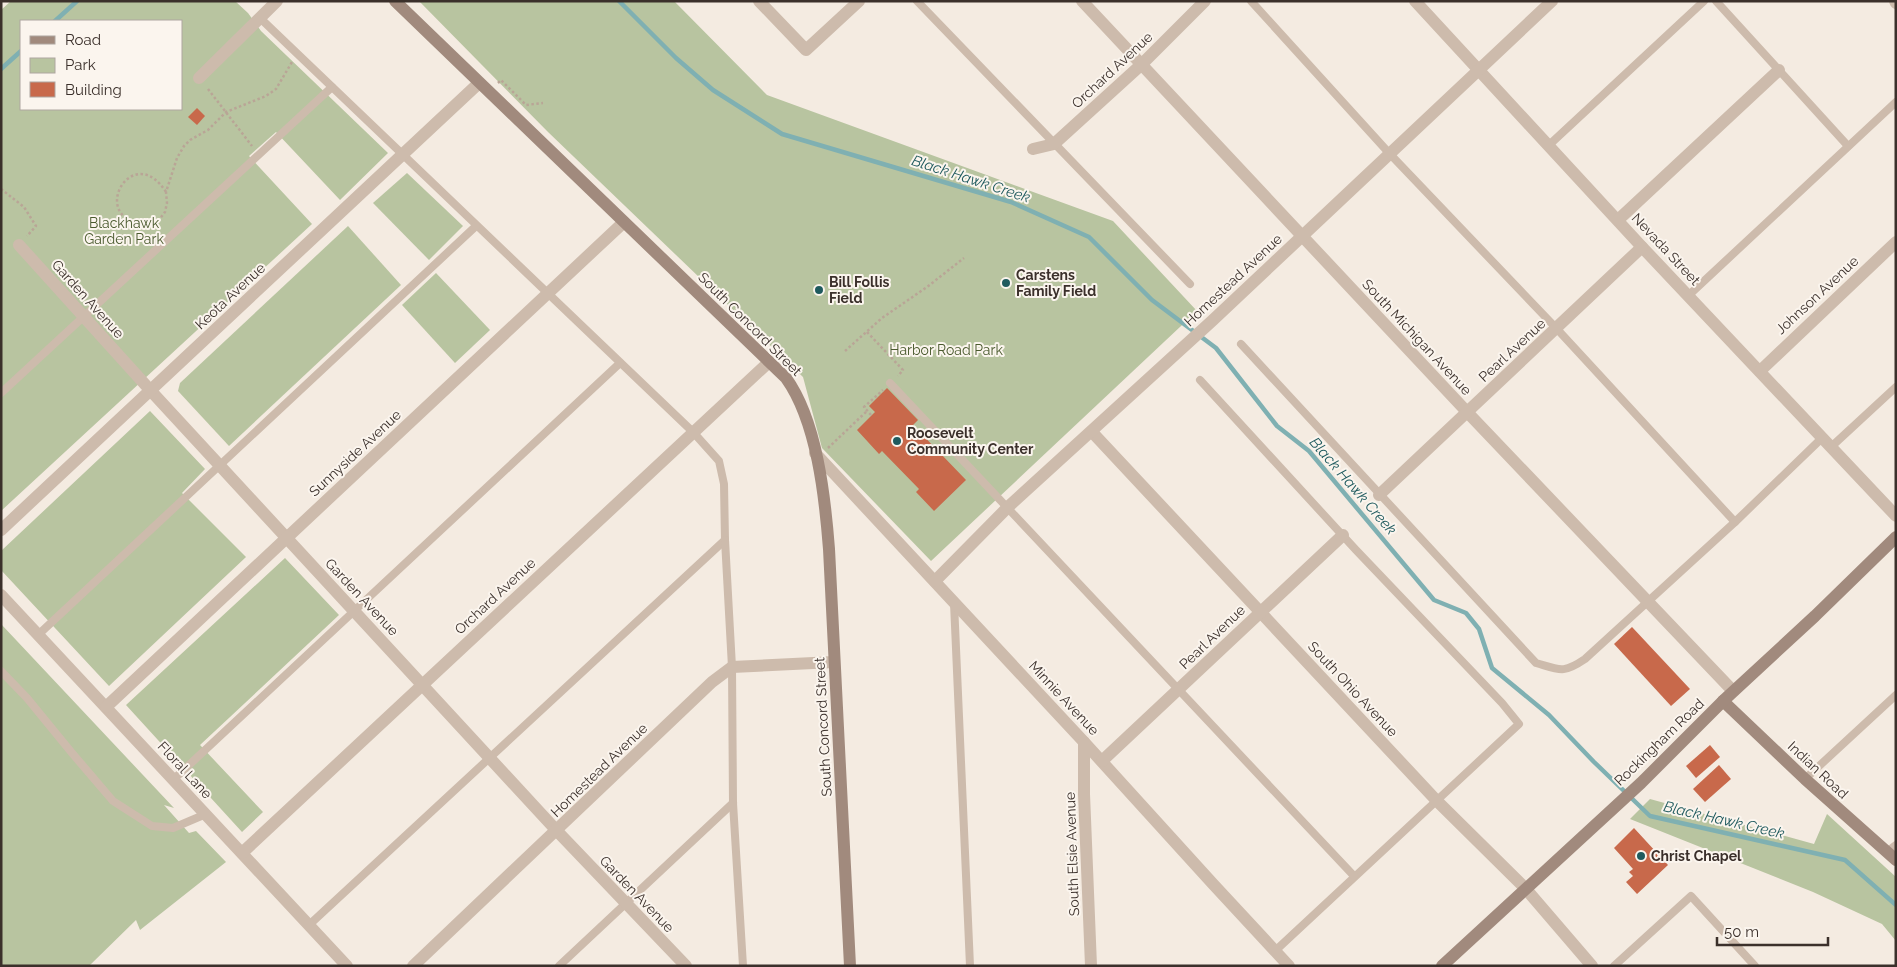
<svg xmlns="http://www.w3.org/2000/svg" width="1897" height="967" font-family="Raleway,sans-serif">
<rect width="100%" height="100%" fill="#f4ebe1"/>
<!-- green -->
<g fill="#b8c4a0" fill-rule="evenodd">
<path d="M11,1h224l13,12 13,18 127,122 -48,47 -64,-68 -27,24 63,68 -311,287v-501zM21,21h160v88h-160z"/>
<polygon points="419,1 674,1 767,95 1113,221 1197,311 931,561 822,448 803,377 548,132"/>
<polygon points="407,173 463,226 429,260 373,203"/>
<polygon points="348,226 401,285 229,446 178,391 180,383"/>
<polygon points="436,273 490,330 455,363 402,305"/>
<polygon points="150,411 205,469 182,493 246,557 109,686 1,570 1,551"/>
<polygon points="285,558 339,615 200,745 263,812 242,832 126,705"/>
<polygon points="1,624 174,808 164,805 189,833 196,831 226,862 140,930 136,920 89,966 1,966"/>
<polygon points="1650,799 1814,844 1827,814 1896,877 1896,941 1882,924 1813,892 1630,819"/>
</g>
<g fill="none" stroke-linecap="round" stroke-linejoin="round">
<!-- stream -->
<g stroke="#7fb0b2" stroke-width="4.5">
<polyline points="619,1 676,58 713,90 782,134 1011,202 1089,237 1152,300 1216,348 1277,426 1309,451 1434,600 1466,613 1479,629 1492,668 1549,715 1594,762 1650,816 1845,860 1896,905"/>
<polyline points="55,21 77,1"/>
<polyline points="1,69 21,51"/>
</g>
</g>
<!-- building -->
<g fill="#c8694b">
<polygon points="197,108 205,116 197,125 188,117"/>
<polygon points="887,388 918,420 913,425 966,480 934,511 916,492 919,489 882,451 879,454 857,430 875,412 869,406"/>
<polygon points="1632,627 1690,689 1671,706 1614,644"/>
<polygon points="1710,745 1720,757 1696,778 1686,766"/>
<polygon points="1719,765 1731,779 1705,802 1693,789"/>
<polygon points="1634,828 1668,865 1637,894 1626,882 1633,876 1629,872 1633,869 1614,848"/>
</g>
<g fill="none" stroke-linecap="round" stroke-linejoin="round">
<!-- path -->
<g stroke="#b9a596" stroke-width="2.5" stroke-dasharray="2.5 2.5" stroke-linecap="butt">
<polyline points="498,83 501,80 526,105 543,103"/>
<polyline points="208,89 252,146"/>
<polyline points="1,189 24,207 36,226 27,236"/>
<path d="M166,192c-30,-47 -69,11 -37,28 3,2 7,4 11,4 6,-1 13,-3 19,-4l6,-8 2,-9 -1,-11 11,-34 7,-12 6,-6 18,-10 18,-18 40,-16 10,-7 16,-27"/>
<polyline points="867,332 903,370 898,376"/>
<polyline points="845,351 882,318 927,287 964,258"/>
<polyline points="871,415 864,407 883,390"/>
<polyline points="828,448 867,411"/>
</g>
<!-- lane -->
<g stroke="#cdbbac" stroke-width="8">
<polyline points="917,1 1190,284"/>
<polyline points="1251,1 1389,153 1557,329 1735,522"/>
<polyline points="1716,1 1848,146"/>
<polyline points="260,18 693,432 719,461 724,484 725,540 309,925"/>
<polyline points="1548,146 1704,1"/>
<polyline points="1689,295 1896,102"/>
<path d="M1241,344l295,319c24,7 27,11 49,-4l150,-137 87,-84"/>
<polyline points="1200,380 1356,550 1502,703 1519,724 1275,951"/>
<polyline points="890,383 1354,876"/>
<polyline points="1,393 332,87"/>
<polyline points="1831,447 1896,387"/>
<polyline points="725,540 732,667 733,803 743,966"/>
<polyline points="954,603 970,966"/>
<polyline points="39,634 476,226"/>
<polyline points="1,671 27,698 72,753 113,801 152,826 173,828 206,814"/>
<polyline points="174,779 620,363"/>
<polyline points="1805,779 1896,695"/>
<polyline points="1887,852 1896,845"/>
<polyline points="559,966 733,803"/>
<polyline points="1614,966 1691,896 1755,966"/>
</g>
<!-- street -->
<g stroke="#cdbbac" stroke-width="12">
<polyline points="759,1 806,50 859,1"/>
<polyline points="1082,1 1468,413 1733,691"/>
<polyline points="1415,1 1642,247 1896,516"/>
<polyline points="1895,1 1896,3"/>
<polyline points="199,78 277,1"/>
<polyline points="1033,149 1054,144 1142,64 1205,1"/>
<polyline points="1618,220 1779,70"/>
<polyline points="19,245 151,391 557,831 686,966"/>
<polyline points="1760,371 1896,242"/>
<polyline points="1092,432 1436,800 1525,888 1592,966"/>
<polyline points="815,453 1084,742 1213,884 1289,966"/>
<polyline points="1379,495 1642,247"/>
<polyline points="1,530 479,83"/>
<polyline points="935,581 1008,507 1213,320 1552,1"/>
<polyline points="1,595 347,966"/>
<polyline points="106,707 624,222"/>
<polyline points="1084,742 1084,794 1091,966"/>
<polyline points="1102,761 1343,535"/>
<polyline points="242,853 769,362"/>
<polyline points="413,966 712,682 732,667 834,662"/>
</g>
<!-- secondary -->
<g stroke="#a18a7d" stroke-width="12">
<path d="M395,1l391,377c31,43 39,119 43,171l21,417"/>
<polyline points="1723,701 1805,779 1896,860"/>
<polyline points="1442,966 1641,783 1723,701 1815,616 1896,537"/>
</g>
</g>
<!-- markers -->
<g fill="#1f5a5e" stroke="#fbf5ee" stroke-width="2">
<circle cx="1006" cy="283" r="5"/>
<circle cx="819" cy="290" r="5"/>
<circle cx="897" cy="441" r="5"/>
<circle cx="1641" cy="856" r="5"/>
</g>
<g text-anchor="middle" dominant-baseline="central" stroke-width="4" stroke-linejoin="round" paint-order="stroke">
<!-- street labels -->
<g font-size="14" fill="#3b302b" stroke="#fbf5ee">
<text transform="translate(1112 70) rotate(-43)">Orchard Avenue</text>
<text transform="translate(1666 249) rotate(47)">Nevada Street</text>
<text transform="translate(1233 280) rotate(-43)">Homestead Avenue</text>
<text transform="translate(1817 295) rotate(-43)">Johnson Avenue</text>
<text transform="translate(230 296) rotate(-43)">Keota Avenue</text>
<text transform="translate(88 299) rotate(48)">Garden Avenue</text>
<text transform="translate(750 324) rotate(45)">South Concord Street</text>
<text transform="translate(1417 337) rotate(47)">South Michigan Avenue</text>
<text transform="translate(1512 350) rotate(-43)">Pearl Avenue</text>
<text transform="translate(355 453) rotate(-43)">Sunnyside Avenue</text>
<text transform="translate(495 596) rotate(-43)">Orchard Avenue</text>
<text transform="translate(362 597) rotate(47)">Garden Avenue</text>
<text transform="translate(1212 637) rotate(-44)">Pearl Avenue</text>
<text transform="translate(1353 689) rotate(47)">South Ohio Avenue</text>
<text transform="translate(1064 698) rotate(47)">Minnie Avenue</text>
<text transform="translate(823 727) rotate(-93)">South Concord Street</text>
<text transform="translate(1659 742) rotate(-44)">Rockingham Road</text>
<text transform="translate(185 770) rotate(47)">Floral Lane</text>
<text transform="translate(599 770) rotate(-44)">Homestead Avenue</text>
<text transform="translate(1818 770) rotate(43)">Indian Road</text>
<text transform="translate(1072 854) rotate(-92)">South Elsie Avenue</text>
<text transform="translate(637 894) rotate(46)">Garden Avenue</text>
</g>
<!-- park labels -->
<g font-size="14" fill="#4a5a2e" stroke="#fbf5ee">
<text x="124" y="223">Blackhawk<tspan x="124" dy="16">Garden Park</tspan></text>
<text x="946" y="350">Harbor Road Park</text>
</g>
<!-- poi labels -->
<g font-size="14" font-weight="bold" fill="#3b302b" stroke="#fbf5ee" text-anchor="start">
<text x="1016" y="275">Carstens<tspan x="1016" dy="16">Family Field</tspan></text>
<text x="829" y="282">Bill Follis<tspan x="829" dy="16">Field</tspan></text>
<text x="907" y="433">Roosevelt<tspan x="907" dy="16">Community Center</tspan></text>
<text x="1651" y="856">Christ Chapel</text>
</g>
<!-- water labels -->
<g font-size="15" font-style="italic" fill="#1f5a5e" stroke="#fbf5ee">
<text transform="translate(971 179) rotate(18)">Black Hawk Creek</text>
<text transform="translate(1353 486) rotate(49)">Black Hawk Creek</text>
<text transform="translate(1724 820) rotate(13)">Black Hawk Creek</text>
</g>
</g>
<!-- border -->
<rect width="1897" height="967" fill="none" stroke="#3b302b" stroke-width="5"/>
<!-- legend -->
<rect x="20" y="20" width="162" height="90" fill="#fbf5ee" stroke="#aea6a0"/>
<rect x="30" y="36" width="25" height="8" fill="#a18a7d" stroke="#aea6a0"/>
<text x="65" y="45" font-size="15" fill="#3b302b">Road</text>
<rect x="30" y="58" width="25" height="15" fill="#b8c4a0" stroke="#aea6a0"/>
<text x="65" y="70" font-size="15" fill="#3b302b">Park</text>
<rect x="30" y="82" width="25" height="15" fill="#c8694b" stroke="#aea6a0"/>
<text x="65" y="95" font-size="15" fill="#3b302b">Building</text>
<!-- scale -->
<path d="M1717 937v8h111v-8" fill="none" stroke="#3b302b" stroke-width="2.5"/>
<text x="1724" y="937" font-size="15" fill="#3b302b" stroke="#fbf5ee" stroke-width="4" paint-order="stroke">50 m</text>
</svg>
